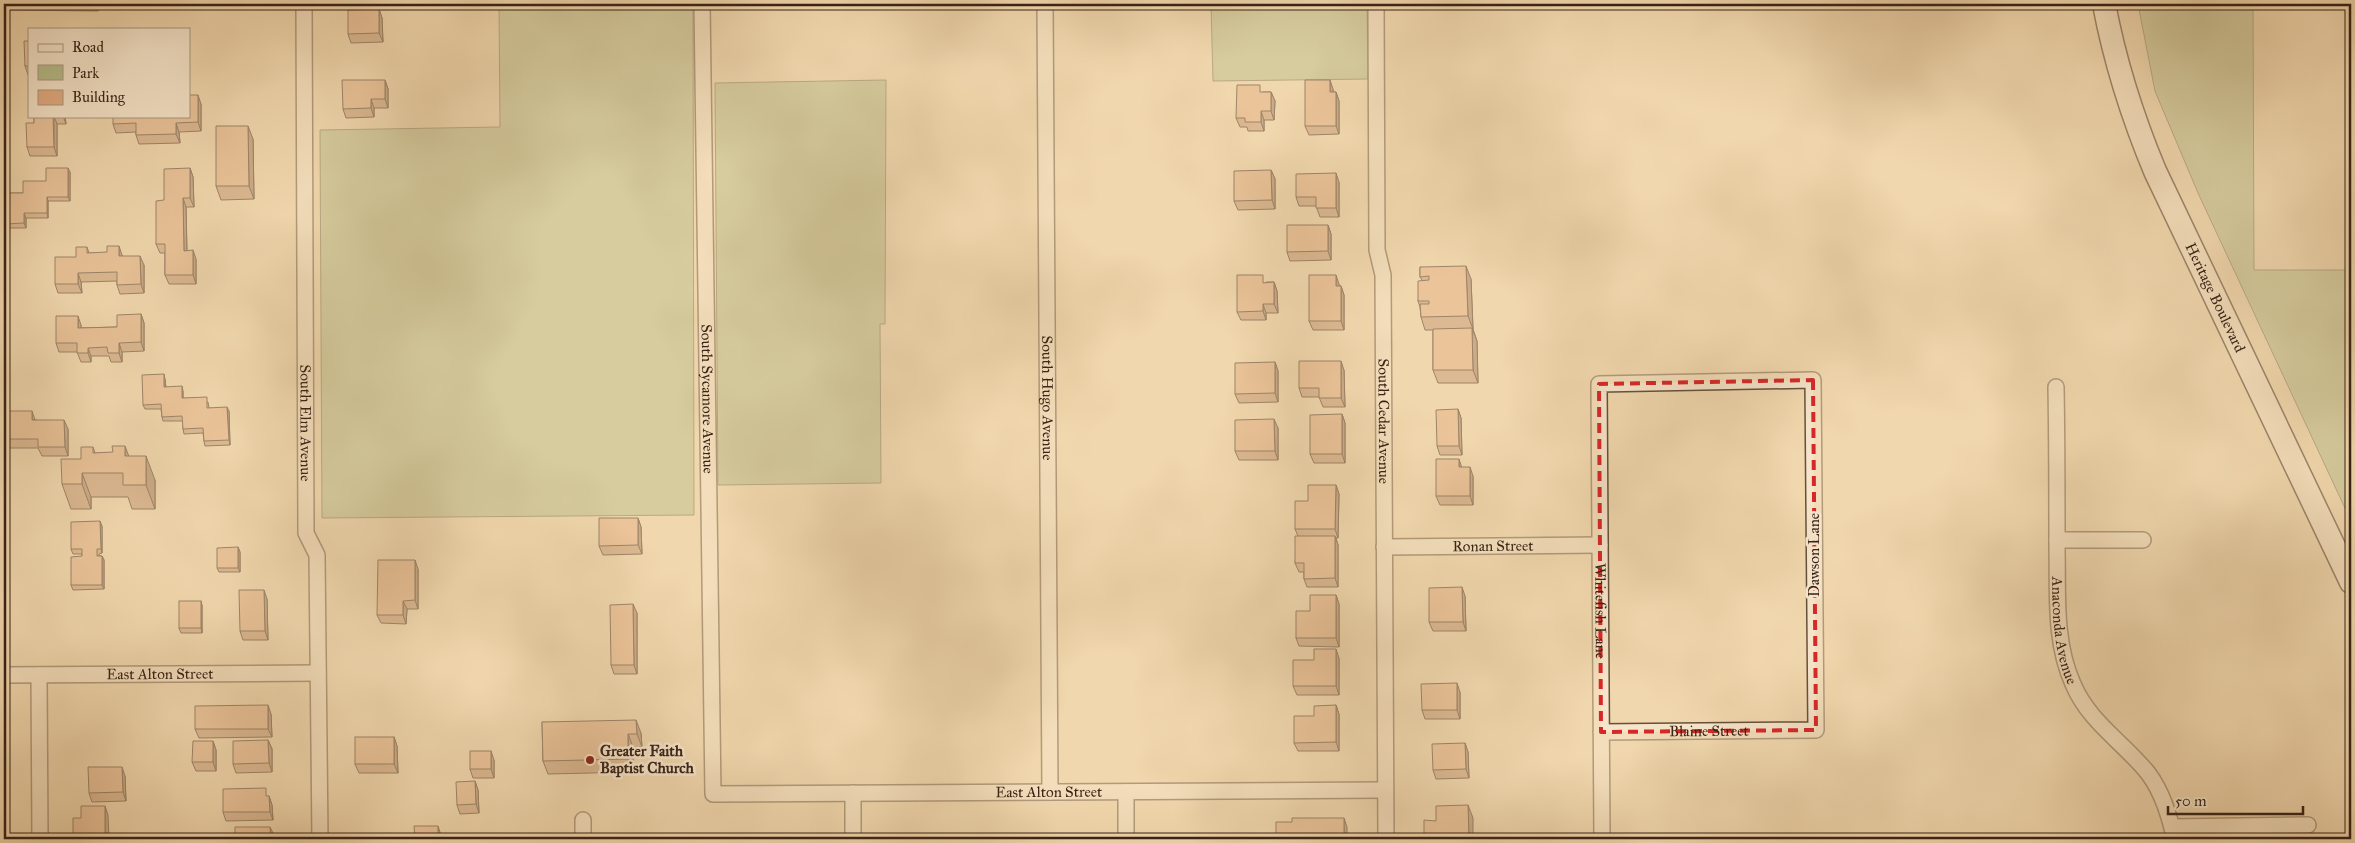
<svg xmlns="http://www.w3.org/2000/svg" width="2355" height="843" font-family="'IM FELL Great Primer',serif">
<rect width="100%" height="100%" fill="#f1d7ad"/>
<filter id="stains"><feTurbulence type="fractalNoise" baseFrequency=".004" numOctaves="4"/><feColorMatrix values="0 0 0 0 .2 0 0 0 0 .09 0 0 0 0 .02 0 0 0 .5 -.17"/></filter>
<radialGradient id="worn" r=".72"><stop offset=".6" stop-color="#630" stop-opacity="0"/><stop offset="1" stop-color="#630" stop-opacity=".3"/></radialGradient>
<!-- green -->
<g fill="#b7bf8c" stroke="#787152">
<polygon points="499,4 693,4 694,515 322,518 320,130 500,127"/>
<polygon points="1211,4 1367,4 1368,79 1213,81"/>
<polygon points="2138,4 2253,4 2254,270 2351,270 2351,521 2198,193 2155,91"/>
<polygon points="886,80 885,324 880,324 881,483 718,485 715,83"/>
</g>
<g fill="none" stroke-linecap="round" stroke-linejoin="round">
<!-- street casing -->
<g stroke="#66503c" stroke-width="18">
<g id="street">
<path id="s1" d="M304,4l2,529 11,22 3,284"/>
<path id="s2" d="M702,4l11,790 672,-4"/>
<path id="s3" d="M1045,4l5,788"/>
<path id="s4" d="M1376,4l1,246 6,25 3,564"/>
<path id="s5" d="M2056,387c1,54 1,108 1,163 1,44 -3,92 16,134 16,38 50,58 75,89 15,20 21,43 27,66"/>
<polyline points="2057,540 2143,540"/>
<path id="s6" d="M1384,547l216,-2"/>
<path id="s7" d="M4,675l314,-2"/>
<polyline points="39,675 40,839"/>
<path id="s8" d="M1601,732l215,-2 -3,-350 -214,4 3,455"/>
<polyline points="1126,792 1126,839"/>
<polyline points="853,793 853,839"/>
<polyline points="583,820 583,839"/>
<polyline points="2172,827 2308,825"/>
</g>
</g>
<!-- secondary casing -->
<g stroke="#382317" stroke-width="25">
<g id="secondary">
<path id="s9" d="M2104,4c11,58 28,112 51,167l196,411"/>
</g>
</g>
<!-- street -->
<use href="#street" stroke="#f6e5ca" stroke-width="15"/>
<!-- secondary -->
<use href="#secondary" stroke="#f6e5ca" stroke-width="22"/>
</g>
<!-- wall -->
<g fill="#c49571" stroke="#382317">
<polygon points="4,4 98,4 98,11 4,10"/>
<polygon points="379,9 382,18 383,42 351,43 348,34"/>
<polygon points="29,41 29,75 28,75 25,66"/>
<polygon points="385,80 388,89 388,108 374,108 374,117 346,118 343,109"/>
<polygon points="1333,89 1333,92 1336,92 1339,101 1339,134 1309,135 1305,126"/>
<polygon points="1263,92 1271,92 1275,101 1274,120 1264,120 1264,131 1248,131 1247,127 1240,127 1236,118"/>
<polygon points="201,104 201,131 179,132 180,143 139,144 136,135 136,132 116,133 113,124"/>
<polygon points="34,116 65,116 66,124 57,124 57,156 30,156 27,147 34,123"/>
<polygon points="253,139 254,199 221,200 216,186"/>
<polygon points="190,168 193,177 194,207 186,207 187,250 196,259 196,284 169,284 165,275 165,253 160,253 156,244"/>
<polygon points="1271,170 1275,179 1275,209 1238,210 1234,201"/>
<polygon points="70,172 70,201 48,201 48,218 26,218 26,228 7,228 8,235 4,235 4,193 23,193 46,181"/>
<polygon points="1339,182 1339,217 1320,217 1316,206 1299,206 1296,197"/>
<polygon points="1328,225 1331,234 1331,260 1290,261 1287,252"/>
<polygon points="87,247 89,253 122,255 122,256 144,265 144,293 120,294 117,285 117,281 81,282 82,293 58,293 55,284 76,257"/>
<polygon points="1420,267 1471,279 1473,329 1477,341 1478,383 1438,383 1433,370 1433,330 1425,330 1421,317 1420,307 1418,301 1422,280 1420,277"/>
<polygon points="1266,282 1274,282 1277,291 1278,313 1266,313 1266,320 1241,320 1237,312"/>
<polygon points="1339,284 1339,286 1341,286 1344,295 1344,330 1313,330 1309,321"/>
<polygon points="141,314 144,323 144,351 122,352 122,362 111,362 109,356 91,356 91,362 81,362 77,352 59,352 56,343 81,325 81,328 117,327"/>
<polygon points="1275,362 1278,371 1278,402 1239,403 1235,394"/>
<polygon points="1344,370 1345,407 1323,407 1319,397 1302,397 1299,388"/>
<polygon points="165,379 166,387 183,391 183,398 208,402 209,408 229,411 230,445 205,446 204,441 203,433 184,434 183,429 183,421 163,421 162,417 161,409 145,409 143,405"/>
<polygon points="1458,409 1461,418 1462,455 1440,455 1437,446"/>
<polygon points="4,411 68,429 68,456 42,456 38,448 4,448"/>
<polygon points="1342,414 1345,423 1345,463 1314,463 1310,454"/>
<polygon points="1278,428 1278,460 1239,460 1235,451"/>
<polygon points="93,447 95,453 128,456 155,480 155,509 132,509 128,497 91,497 91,509 71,509 62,484 81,459"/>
<polygon points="1462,467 1473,476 1473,505 1440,505 1436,496"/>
<polygon points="1336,485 1339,494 1338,538 1336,538 1338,545 1338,587 1307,587 1304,579 1304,572 1299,572 1295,563 1298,536 1295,529 1308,501"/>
<polygon points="638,518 641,527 642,554 603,555 599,546"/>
<polygon points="102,526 102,553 99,554 99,556 102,556 104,560 104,589 73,590 71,585 82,556 82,554 73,554 71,549"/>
<polygon points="238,547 240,552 240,572 219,572 217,568"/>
<polygon points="418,569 418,609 407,609 406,624 381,623 377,615"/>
<polygon points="1336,595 1339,604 1339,647 1299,646 1296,638 1310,611"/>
<polygon points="1465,596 1466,631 1433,631 1429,622"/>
<polygon points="267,599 268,640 243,640 240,631"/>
<polygon points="202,605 202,633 181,633 179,628"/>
<polygon points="637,613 637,674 614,674 611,665"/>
<polygon points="1339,658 1339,695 1297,695 1293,686 1314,660"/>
<polygon points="1460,692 1460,719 1425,719 1422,710"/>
<polygon points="1336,705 1339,714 1339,751 1298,751 1294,743 1314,716"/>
<polygon points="271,714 272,737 199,738 195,729"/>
<polygon points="542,722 641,733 642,747 633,747 633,772 548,774 543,761"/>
<polygon points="394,737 397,746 398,773 359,773 355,764"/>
<polygon points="268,740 272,749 272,772 236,773 233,764"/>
<polygon points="213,741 216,750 216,771 196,771 192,762"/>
<polygon points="1465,743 1468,752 1469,778 1436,779 1433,770"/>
<polygon points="494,760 494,778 473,778 470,769"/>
<polygon points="125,776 126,801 92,802 89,793"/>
<polygon points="475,781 478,790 479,813 460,814 457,805"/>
<polygon points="269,796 272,805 273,820 226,821 223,812"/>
</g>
<!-- shaded-wall -->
<g fill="#a0795c" stroke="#382317">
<polygon points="95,4 98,4 98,11"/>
<polygon points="379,9 382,18 383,42 379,33"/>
<polygon points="385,80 388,89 388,108 385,99"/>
<polygon points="1330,80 1333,89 1333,101 1330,92"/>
<polygon points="1271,92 1275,101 1274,120 1271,111"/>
<polygon points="1336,92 1339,101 1339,134 1336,126"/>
<polygon points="198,95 201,104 201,131 198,122"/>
<polygon points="371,99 374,108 374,117 371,108"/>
<polygon points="1261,111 1264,120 1264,131 1261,122"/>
<polygon points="54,116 57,124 57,156 54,147"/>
<polygon points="63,116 65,116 66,124"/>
<polygon points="176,123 179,132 180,143 176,134"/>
<polygon points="248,126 253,139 254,199 249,186"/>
<polygon points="68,168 70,172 70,201 68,197"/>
<polygon points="190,168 193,177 194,207 190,198"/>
<polygon points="1271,170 1275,179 1275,209 1272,200"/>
<polygon points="1336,173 1339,182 1339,217 1336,208"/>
<polygon points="47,197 48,201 48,218 47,213"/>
<polygon points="183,198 186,207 187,259 184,251"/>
<polygon points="24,213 26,218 26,228 24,223"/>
<polygon points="6,224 7,228 8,235 6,230"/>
<polygon points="1328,225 1331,234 1331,260 1328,251"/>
<polygon points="119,246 122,255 122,265 119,256"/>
<polygon points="193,250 196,259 196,284 193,275"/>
<polygon points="140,256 144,265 144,293 141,284"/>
<polygon points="1466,266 1471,279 1473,329 1468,316"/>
<polygon points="78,273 81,282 82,293 78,284"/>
<polygon points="1336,275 1339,284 1339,295 1336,286"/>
<polygon points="1274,282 1277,291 1278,313 1274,304"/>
<polygon points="1341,286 1344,295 1344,330 1341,321"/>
<polygon points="1263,304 1266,313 1266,320 1263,311"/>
<polygon points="141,314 144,323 144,351 141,342"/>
<polygon points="78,316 81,325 81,336 78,328"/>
<polygon points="1472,328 1477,341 1478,383 1473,370"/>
<polygon points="119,343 122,352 122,362 119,353"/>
<polygon points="88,348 91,356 91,362 88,353"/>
<polygon points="1341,361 1344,370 1345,407 1341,398"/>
<polygon points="1275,362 1278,371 1278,402 1275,393"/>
<polygon points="164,374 165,379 166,392 164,387"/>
<polygon points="182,386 183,391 183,403 182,398"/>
<polygon points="227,407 229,411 230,445 229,440"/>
<polygon points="1458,409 1461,418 1462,455 1459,446"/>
<polygon points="32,411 35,420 32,420"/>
<polygon points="1342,414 1345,423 1345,463 1342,454"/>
<polygon points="1274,419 1278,428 1278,460 1275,451"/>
<polygon points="64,420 68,429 68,456 65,447"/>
<polygon points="125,446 134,470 125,456"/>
<polygon points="146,456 155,480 155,509 146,485"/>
<polygon points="1459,459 1462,468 1459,467"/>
<polygon points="1470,467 1473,476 1473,505 1470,496"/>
<polygon points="82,473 91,497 91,509 82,484"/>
<polygon points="1336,485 1339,494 1338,538 1335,529"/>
<polygon points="638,518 641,527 642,554 638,545"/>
<polygon points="100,521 102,526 102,553 101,549"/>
<polygon points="1335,536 1338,545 1338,587 1335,578"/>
<polygon points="238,547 240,552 240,572 238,568"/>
<polygon points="102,556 104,560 104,589 102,585"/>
<polygon points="415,560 418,569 418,609 415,600"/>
<polygon points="1462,587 1465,596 1466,631 1463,622"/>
<polygon points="264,590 267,599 268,640 265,631"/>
<polygon points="1336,595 1339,604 1339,647 1336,638"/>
<polygon points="201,601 202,605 202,633 201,628"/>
<polygon points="403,601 407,609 406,624 403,615"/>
<polygon points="633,604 637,613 637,674 634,665"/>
<polygon points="1336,649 1339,658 1339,695 1336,686"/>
<polygon points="1457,683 1460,692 1460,719 1457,710"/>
<polygon points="268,705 271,714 272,737 268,729"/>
<polygon points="1336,705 1339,714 1339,751 1336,742"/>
<polygon points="636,720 641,733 642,747 637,734"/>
<polygon points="628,734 633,747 633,772 628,759"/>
<polygon points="394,737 397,746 398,773 394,764"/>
<polygon points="268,740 272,749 272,772 269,763"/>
<polygon points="213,741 216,750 216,771 213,762"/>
<polygon points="1465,743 1468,752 1469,778 1466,769"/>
<polygon points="491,751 494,760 494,778 491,769"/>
<polygon points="122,767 125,776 126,801 123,792"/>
<polygon points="475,781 478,790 479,813 476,804"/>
<polygon points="269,796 272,805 273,820 270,812"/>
<polygon points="1468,805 1473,818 1473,839 1469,839"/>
<polygon points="105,806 108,815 109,839 105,839"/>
<polygon points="1344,818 1347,827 1347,839 1344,839"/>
<polygon points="438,826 441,835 441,839 438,839"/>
<polygon points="270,827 274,835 274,839 271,839"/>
</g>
<!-- building -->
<g fill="#e4ad83" stroke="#382317">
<polygon points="379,9 379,33 348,34 348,10"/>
<polygon points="24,41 29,41 29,66 25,66"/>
<polygon points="342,80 385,80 385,99 371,99 371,108 343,109"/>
<polygon points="1305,80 1330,80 1330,92 1336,92 1336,126 1305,126"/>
<polygon points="1237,85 1260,85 1260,92 1271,92 1271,111 1261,111 1261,122 1245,122 1245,118 1236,118"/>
<polygon points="189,95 198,95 198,122 176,123 176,134 136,135 136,123 113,124 113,116 189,116"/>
<polygon points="34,116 53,116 54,147 27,147 26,123 34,123"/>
<polygon points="216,126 248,126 249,186 216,186"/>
<polygon points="46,168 68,168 68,197 47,197 47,213 24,213 24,223 6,224 6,230 4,230 4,193 23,193 23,181 46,181"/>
<polygon points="190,168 190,198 183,198 184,251 193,250 193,275 165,275 165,244 156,244 156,201 164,200 164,169"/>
<polygon points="1271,170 1272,200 1234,201 1234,171"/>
<polygon points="1336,173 1336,208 1316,208 1316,197 1296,197 1296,174"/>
<polygon points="1287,225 1328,225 1328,251 1287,252"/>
<polygon points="107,246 119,246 119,256 140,256 141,284 117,285 117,272 78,273 78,284 55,284 55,257 76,257 76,247 87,247 87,253 107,252"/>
<polygon points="1466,266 1468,316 1421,317 1420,304 1429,304 1429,301 1418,301 1418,281 1429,280 1429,276 1420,277 1420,267"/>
<polygon points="1237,275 1263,275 1263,283 1274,282 1274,304 1263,304 1263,311 1237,312"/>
<polygon points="1309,275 1336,275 1336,286 1341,286 1341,321 1309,321"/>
<polygon points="141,314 141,342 119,343 119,353 108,353 107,347 88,348 88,353 77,353 77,343 56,343 56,316 78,316 78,328 117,327 117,315"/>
<polygon points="1472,328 1473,370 1433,370 1433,329"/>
<polygon points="1299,361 1341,361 1341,398 1319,398 1319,388 1299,388"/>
<polygon points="1275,362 1275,393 1235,394 1235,363"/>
<polygon points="164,374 164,387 182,386 182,398 207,397 207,408 227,407 229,440 204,441 203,428 183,429 182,416 162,417 161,404 143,405 142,375"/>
<polygon points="1458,409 1459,446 1437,446 1436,410"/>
<polygon points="4,411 32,411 32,420 64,420 65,447 38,447 38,439 4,439"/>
<polygon points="1342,414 1342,454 1310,454 1310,415"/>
<polygon points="1274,419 1275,451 1235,451 1235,420"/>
<polygon points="112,446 125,446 125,456 146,456 146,485 123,485 123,473 82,473 82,484 62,484 61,459 81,459 81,447 93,447 93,453 113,452"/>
<polygon points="1436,459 1459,459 1459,467 1470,467 1470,496 1436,496"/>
<polygon points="1308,485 1336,485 1335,529 1295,529 1295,501 1308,501"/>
<polygon points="599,518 638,518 638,545 599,546"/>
<polygon points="100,521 101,549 97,549 97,556 102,556 102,585 71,585 71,557 82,556 82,549 71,549 71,522"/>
<polygon points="1295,536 1335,536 1335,578 1304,579 1304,563 1295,563"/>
<polygon points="238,547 238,568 217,568 217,548"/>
<polygon points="378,560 415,560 415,600 403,601 403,615 377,615"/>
<polygon points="1462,587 1463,622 1429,622 1429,588"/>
<polygon points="239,590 264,590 265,631 240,631"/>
<polygon points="1310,595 1336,595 1336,638 1296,638 1296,611 1310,611"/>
<rect x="179" y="601" width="22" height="27"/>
<polygon points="633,604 634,665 611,665 610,605"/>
<polygon points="1314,649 1336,649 1336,686 1293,686 1293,660 1314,660"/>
<polygon points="1457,683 1457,710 1422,710 1421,684"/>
<polygon points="268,705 268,729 195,729 195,706"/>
<polygon points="1336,705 1336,742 1294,743 1294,716 1314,716 1314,706"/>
<polygon points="636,720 637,734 628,734 628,759 543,761 542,722"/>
<rect x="355" y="737" width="39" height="27"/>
<polygon points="268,740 269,763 233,764 233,741"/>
<polygon points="193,741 213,741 213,762 192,762"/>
<polygon points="1465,743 1466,769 1433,770 1432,744"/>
<rect x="470" y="751" width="21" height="18"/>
<polygon points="88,767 122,767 123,792 89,793"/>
<polygon points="475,781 476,804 457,805 456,782"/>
<polygon points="266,788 266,796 269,796 270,812 223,812 223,789"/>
<polygon points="1468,805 1469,839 1424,839 1424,820 1436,821 1436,806"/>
<polygon points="81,806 105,806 105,839 70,839 70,834 73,834 73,818 81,818"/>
<polygon points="1292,818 1344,818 1344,839 1276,839 1276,822 1292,822"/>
<polygon points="414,826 438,826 438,839 415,839"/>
<polygon points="235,827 270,827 271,839 235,839"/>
</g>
<!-- marked area -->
<path d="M0 0H2355V843H0ZM1813,380l3,350 -215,2 -2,-348z" fill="#f1d7ad" fill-opacity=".55" fill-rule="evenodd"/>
<path fill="none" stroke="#d62828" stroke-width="4" stroke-dasharray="10 6" stroke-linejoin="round" d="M1813,380l3,350 -215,2 -2,-348z"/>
<!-- markers -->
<circle fill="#8f2418" stroke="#f6e5ca" stroke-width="2" cx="590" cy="760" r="5"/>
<g text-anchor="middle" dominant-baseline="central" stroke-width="5" stroke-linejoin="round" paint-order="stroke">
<!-- street labels -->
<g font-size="15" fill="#382317" stroke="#f6e5ca">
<text stroke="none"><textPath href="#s9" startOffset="315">Heritage Boulevard</textPath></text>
<text stroke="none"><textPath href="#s3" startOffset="394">South Hugo Avenue</textPath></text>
<text stroke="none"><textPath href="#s2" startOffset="395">South Sycamore Avenue</textPath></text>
<text stroke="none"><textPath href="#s4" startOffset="418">South Cedar Avenue</textPath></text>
<text stroke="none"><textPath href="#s1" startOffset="419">South Elm Avenue</textPath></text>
<text stroke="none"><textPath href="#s6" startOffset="109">Ronan Street</textPath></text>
<text transform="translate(1814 555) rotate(-90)">Dawson Lane</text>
<text stroke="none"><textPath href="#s8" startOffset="1006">Whitefish Lane</textPath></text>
<text stroke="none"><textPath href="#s5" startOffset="244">Anaconda Avenue</textPath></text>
<text stroke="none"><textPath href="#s7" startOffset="156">East Alton Street</textPath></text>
<text stroke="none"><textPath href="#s8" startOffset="108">Blaine Street</textPath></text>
<text stroke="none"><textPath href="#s2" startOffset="1126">East Alton Street</textPath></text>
</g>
<!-- poi labels -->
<g font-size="15" font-weight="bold" fill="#382317" stroke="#f6e5ca" text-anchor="start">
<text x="600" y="751">Greater Faith<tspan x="600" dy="17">Baptist Church</tspan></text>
</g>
</g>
<!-- margin -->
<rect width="2355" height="843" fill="none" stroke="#f1d7ad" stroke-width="20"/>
<rect x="5" y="5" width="2345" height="833" fill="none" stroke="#382317" stroke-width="2.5"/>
<rect x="10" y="10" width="2335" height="823" fill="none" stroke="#382317"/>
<!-- legend -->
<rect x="28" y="28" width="162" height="90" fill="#f6e5ca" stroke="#aa9782"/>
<rect x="38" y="44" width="25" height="8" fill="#f6e5ca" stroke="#aa9782"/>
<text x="72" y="52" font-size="15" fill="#382317">Road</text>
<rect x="38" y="65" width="25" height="15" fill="#b7bf8c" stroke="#aa9782"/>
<text x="72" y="78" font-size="15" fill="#382317">Park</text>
<rect x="38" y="90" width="25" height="15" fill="#e4ad83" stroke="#aa9782"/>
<text x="72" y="102" font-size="15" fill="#382317">Building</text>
<!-- scale -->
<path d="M2168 806v8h135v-8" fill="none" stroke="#382317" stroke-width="2.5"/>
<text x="2175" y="806" font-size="15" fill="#382317" stroke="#f6e5ca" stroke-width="4" paint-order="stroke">50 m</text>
<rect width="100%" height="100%" filter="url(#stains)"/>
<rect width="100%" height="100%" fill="url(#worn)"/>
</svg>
